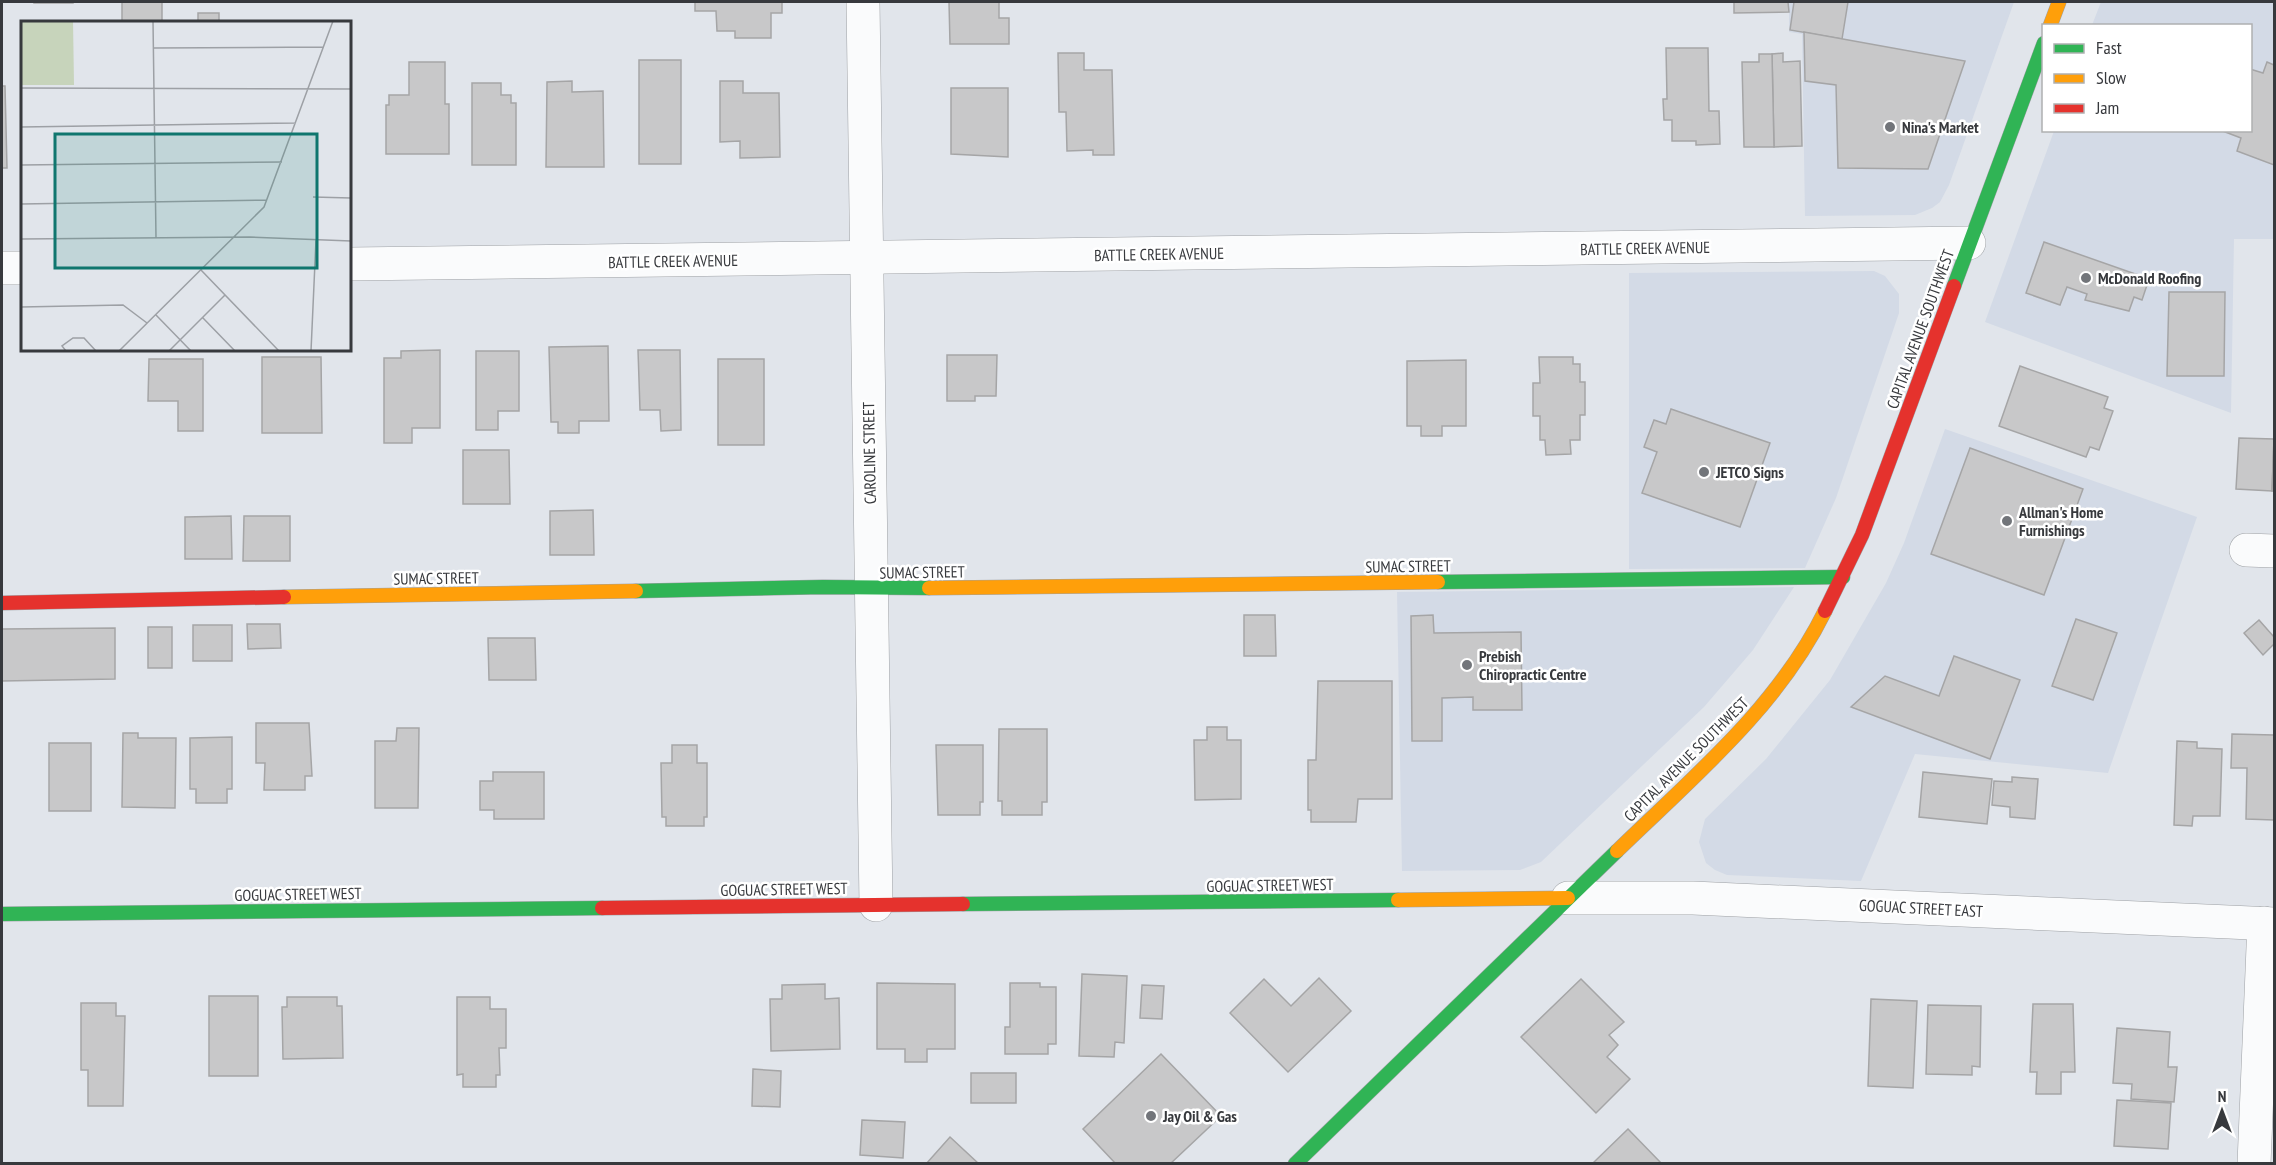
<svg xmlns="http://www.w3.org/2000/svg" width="2276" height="1165" font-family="'PT Sans Narrow',sans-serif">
<rect width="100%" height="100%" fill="#e1e5eb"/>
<!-- built -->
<g fill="#d3dae6">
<polygon points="1789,2 2014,2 1949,185 1940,202 1932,208 1915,215 1805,216 1802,34 1789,32"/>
<polygon points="2101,2 2274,2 2274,239 2234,239 2231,413 1985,322 2054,131 2250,130 2250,26 2092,25"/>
<polygon points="1874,271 1885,276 1899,294 1899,313 1836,498 1805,568 1629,569 1629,273"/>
<polygon points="1945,429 2197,517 2108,773 1915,754 1861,881 1727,875 1715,870 1706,863 1699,842 1705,819 1766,759 1830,680 1886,583 1904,543"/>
<polygon points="1794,587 1753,650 1704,707 1541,862 1520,870 1402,871 1397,592"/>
</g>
<!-- building -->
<g fill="#c8c8c9" stroke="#a5a5a6" stroke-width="1.5">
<rect x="34" y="2" width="39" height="1"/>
<rect x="122" y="2" width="40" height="20"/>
<polygon points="695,2 782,2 782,13 771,13 771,38 735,38 735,31 717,31 716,11 695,11"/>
<polygon points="949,2 999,2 999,18 1009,18 1009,44 950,44"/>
<polygon points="1734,2 1788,2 1789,12 1734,13"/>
<polygon points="1794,2 1848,2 1842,39 1790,30"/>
<rect x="198" y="13" width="21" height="9"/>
<polygon points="1804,32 1965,61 1928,169 1838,168 1836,85 1805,81"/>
<polygon points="1666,48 1708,48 1709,111 1719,111 1720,144 1696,145 1696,141 1672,141 1672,120 1664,120 1663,99 1667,99"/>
<polygon points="1058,53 1084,53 1084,70 1112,70 1114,155 1093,155 1093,150 1067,151 1066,112 1059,112"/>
<polygon points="1783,53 1783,62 1800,61 1802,146 1774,147 1772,54"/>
<polygon points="1759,54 1772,54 1774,147 1744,147 1742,62 1759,62"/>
<rect x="639" y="60" width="42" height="104"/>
<polygon points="409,62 445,62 445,104 449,104 449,154 386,154 386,105 389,105 389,95 409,95"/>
<polygon points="2267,62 2274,65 2274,165 2237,151 2241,138 2220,130 2250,130 2250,69 2263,73"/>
<polygon points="572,81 572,92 603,91 604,167 546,167 547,82"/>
<polygon points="720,81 743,81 743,93 779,93 780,157 740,158 740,141 720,142"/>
<polygon points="472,83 501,83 501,95 511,95 511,103 516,103 516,165 472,165"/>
<polygon points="2,86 5,86 7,168 2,168"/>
<polygon points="951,88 1008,88 1008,157 951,154"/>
<polygon points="2044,242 2141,276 2140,279 2148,282 2142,300 2134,297 2129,311 2085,300 2087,294 2067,287 2060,305 2026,293"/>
<polygon points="2169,292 2225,292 2224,376 2167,376"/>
<polygon points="608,346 609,421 579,421 579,433 558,433 558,422 551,422 549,347"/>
<polygon points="440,350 440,428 412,428 412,443 384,443 384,358 401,358 401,351"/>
<polygon points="638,350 680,350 681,430 661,431 660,410 640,410"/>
<polygon points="476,351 519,351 519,411 498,411 498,430 476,430"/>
<polygon points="947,355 997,355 996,396 975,396 975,401 947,401"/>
<polygon points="262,357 321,357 322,433 262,433"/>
<polygon points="1539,357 1573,357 1573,364 1580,364 1580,382 1585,382 1585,415 1580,415 1580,440 1570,440 1571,454 1546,455 1545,440 1540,440 1540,416 1533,416 1533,383 1540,383"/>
<polygon points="149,359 203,359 203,431 178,431 178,401 148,401"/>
<rect x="718" y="359" width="46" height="86"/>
<polygon points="1466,360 1466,426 1442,426 1442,436 1421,436 1421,426 1407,426 1407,361"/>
<polygon points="2020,366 2108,397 2104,408 2113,411 2099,450 2090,447 2086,457 1999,426"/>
<polygon points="1671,409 1770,443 1740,527 1642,493 1657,452 1644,447 1654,420 1666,424"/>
<polygon points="2239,438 2274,439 2272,491 2236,489"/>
<polygon points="2274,439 2274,491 2272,491"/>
<polygon points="1970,448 2083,489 2044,595 1931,554"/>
<polygon points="463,450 509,450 510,504 463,504"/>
<polygon points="593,510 594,555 550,555 550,511"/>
<polygon points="231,516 232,559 185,559 185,517"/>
<polygon points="244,516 290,516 290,561 243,561"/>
<polygon points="1244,615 1275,615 1276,656 1244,656"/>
<polygon points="1433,615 1434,633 1521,632 1522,710 1473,710 1473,697 1442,698 1442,741 1412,741 1411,616"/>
<polygon points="2076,619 2117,633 2093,700 2052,686"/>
<polygon points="2259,620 2274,637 2274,644 2263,655 2244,633"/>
<polygon points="247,624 280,624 281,648 248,649"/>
<rect x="193" y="625" width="39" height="36"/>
<rect x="148" y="627" width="24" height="41"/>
<polygon points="115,628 115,679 2,681 2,629"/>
<polygon points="488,638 535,638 536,680 489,680"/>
<polygon points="1954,656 2020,680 1990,759 1851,707 1885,676 1939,696"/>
<polygon points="1318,681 1392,681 1392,799 1358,799 1356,822 1311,822 1311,810 1308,810 1308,760 1316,760"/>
<polygon points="256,723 309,723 312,776 305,776 305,790 264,790 265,763 256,763"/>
<polygon points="1207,727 1227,727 1227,740 1241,740 1241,799 1195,800 1194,740 1207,740"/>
<polygon points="397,728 419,728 418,808 375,808 375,741 396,741"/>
<polygon points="999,729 1047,729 1047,802 1042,802 1042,815 1002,815 1002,801 998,801"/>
<polygon points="123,733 138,733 138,738 176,738 175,808 122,807"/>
<polygon points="2232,734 2274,735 2274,820 2246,819 2247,768 2231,768"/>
<polygon points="232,737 232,789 227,789 227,803 196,803 196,789 190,789 190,738"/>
<polygon points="2177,741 2197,742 2197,748 2222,749 2220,816 2193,816 2192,826 2174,825"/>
<rect x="49" y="743" width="42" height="68"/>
<polygon points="672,745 697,745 697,763 707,763 707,817 704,817 704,826 666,826 666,817 662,817 661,763 672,763"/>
<polygon points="936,745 983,745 983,802 980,802 980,815 938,815"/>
<polygon points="493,772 544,772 544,819 494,819 494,810 480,810 480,781 493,781"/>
<polygon points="1923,772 1992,779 1987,824 1919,817"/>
<polygon points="2012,777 2038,779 2035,819 2010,817 2010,807 1992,805 1994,781 2012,782"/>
<polygon points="1082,974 1127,976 1124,1043 1115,1042 1114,1057 1079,1056"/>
<polygon points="1319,978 1351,1011 1288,1072 1230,1013 1264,979 1291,1006"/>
<polygon points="1581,979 1624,1022 1609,1035 1618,1045 1607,1057 1630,1079 1596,1113 1521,1037"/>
<polygon points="877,983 955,984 955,1049 927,1049 927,1062 905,1062 905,1049 877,1049"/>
<polygon points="1010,983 1040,983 1040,987 1056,987 1056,1044 1048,1044 1048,1054 1005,1054 1005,1027 1010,1027"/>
<polygon points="825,984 825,999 839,998 840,1049 771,1051 770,999 782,999 782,985"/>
<polygon points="1142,985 1164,986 1162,1019 1140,1018"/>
<rect x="209" y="996" width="49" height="80"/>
<polygon points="287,997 337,997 337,1006 342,1006 343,1058 283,1059 282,1007 287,1007"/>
<polygon points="457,997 490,997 490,1009 506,1009 506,1048 499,1048 500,1075 496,1075 496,1087 463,1087 463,1074 457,1075"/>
<polygon points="1871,999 1917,1001 1913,1088 1868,1086"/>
<polygon points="81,1003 116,1003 116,1016 125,1016 123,1106 88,1106 88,1070 81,1070"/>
<polygon points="2033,1004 2073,1004 2075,1072 2061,1072 2061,1094 2036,1094 2037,1072 2030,1072"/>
<polygon points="1928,1005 1981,1006 1980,1067 1972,1066 1972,1075 1926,1074"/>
<polygon points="2117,1028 2170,1032 2168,1067 2177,1067 2174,1102 2131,1099 2132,1084 2113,1083"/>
<polygon points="1161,1054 1221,1116 1170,1164 1116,1164 1083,1129"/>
<polygon points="753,1069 781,1071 780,1107 752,1106"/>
<rect x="971" y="1073" width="45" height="30"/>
<polygon points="2117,1100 2171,1103 2168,1149 2114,1146"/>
<polygon points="862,1120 905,1122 903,1158 860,1155"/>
<polygon points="1628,1129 1662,1164 1592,1164"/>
<polygon points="950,1137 979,1164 926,1164"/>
</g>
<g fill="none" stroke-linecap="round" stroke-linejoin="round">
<!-- street casing -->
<g stroke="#9ea1a5" stroke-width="34">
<g id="street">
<polyline points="863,2 876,905"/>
<polyline points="350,264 1969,243"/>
<polyline points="2,268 22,268"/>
<polyline points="2246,550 2274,551"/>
<polyline points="1568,898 1693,898 2274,924"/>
<polyline points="2254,1164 2264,923"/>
</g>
</g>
<!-- fast casing -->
<g stroke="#9ea1a5" stroke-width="15">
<g id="fast">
<polyline points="1954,286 2044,43"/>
<polyline points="1438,582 1843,577"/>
<polyline points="636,591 823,587 929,588"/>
<polyline points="963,904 1398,900"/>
<polyline points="2,914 602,908"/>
<polyline points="1295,1164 1617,851"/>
</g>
</g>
<!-- slow casing -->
<g stroke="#9ea1a5" stroke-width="15">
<g id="slow">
<polyline points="2050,26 2059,2"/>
<polyline points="929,588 1438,582"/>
<polyline points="284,597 636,591"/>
<path d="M1617,851c75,-73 161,-144 208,-240"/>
<polyline points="1398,900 1568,898"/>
</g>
</g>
<!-- jam casing -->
<g stroke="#9ea1a5" stroke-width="15">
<g id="jam">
<polyline points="2,603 284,597"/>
<polyline points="1825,611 1862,535 1954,286"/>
<polyline points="602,908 963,904"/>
</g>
</g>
<!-- street -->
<use href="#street" stroke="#fafbfc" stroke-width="33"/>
<!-- fast -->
<use href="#fast" stroke="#30b455" stroke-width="14"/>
<!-- slow -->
<use href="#slow" stroke="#ff9f0a" stroke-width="14"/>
<!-- jam -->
<use href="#jam" stroke="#e5322d" stroke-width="14"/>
</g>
<!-- markers -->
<g fill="#72757a" stroke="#fff" stroke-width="2">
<circle cx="1890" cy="127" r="6"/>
<circle cx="2086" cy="278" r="6"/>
<circle cx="1704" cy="472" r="6"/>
<circle cx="2007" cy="521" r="6"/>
<circle cx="1467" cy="665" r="6"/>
<circle cx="1151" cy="1116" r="6"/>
</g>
<g text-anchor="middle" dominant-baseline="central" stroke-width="5" stroke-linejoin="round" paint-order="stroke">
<!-- poi labels -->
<g font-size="16" font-weight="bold" fill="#37393d" stroke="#fff" text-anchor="start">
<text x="1902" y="127">Nina's Market</text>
<text x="2098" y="278">McDonald Roofing</text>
<text x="1716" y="472">JETCO Signs</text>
<text x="2019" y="512">Allman's Home<tspan x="2019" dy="18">Furnishings</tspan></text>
<text x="1479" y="656">Prebish<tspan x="1479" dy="18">Chiropractic Centre</tspan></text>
<text x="1163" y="1116">Jay Oil &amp; Gas</text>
</g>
<!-- street labels -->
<g font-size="16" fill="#37393d" stroke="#fff">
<text transform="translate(1645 248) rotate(-1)">BATTLE CREEK AVENUE</text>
<text transform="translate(1159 254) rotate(-1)">BATTLE CREEK AVENUE</text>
<text transform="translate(673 261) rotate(-1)">BATTLE CREEK AVENUE</text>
<text transform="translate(1920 329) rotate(-70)">CAPITAL AVENUE SOUTHWEST</text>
<text transform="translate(869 453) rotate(-91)">CAROLINE STREET</text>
<text transform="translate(1408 566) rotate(-1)">SUMAC STREET</text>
<text transform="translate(922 572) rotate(-1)">SUMAC STREET</text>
<text transform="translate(436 578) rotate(-1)">SUMAC STREET</text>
<text transform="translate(1686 759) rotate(-45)">CAPITAL AVENUE SOUTHWEST</text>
<text transform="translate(1270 885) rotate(-1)">GOGUAC STREET WEST</text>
<text transform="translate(784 889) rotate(-1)">GOGUAC STREET WEST</text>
<text transform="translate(298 894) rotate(-1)">GOGUAC STREET WEST</text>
<text transform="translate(1921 908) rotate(3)">GOGUAC STREET EAST</text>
</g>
</g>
<!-- overview -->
<g transform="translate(21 21)">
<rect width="330" height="330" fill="#e1e5eb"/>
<path d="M0,0h52l1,64h-53z" fill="#c7d4bb"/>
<path fill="none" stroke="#9da0a5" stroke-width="1.5" d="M132,0l3,217M132,27l170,-1M0,67l330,1M0,106l275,-4M0,144l261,-3M292,176l38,1M0,183l246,-4M0,218l229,-2 101,4M180,249l78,81M0,286l102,-2 24,18M135,294l35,36M182,297l32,33M45,330l-4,-5 11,-8h11l12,13M98,330l145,-144 69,-186M148,330l56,-56M290,330l5,-111"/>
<path fill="#0f766e" fill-opacity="0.15" stroke="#0f766e" stroke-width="3" d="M34,113h262v134h-262z"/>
<rect width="330" height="330" fill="none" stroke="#37393d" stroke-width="3"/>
</g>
<!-- border -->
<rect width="2276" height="1165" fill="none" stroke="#37393d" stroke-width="6"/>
<!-- legend -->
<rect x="2042" y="24" width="210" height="108" fill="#ffffff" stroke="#afb0b1" stroke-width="1.5"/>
<rect x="2054" y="44" width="30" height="9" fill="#30b455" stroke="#afb0b1" stroke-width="1.5"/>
<text x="2096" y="54" font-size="18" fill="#37393d">Fast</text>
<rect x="2054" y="74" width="30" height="9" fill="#ff9f0a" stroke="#afb0b1" stroke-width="1.5"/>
<text x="2096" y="84" font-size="18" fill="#37393d">Slow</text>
<rect x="2054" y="104" width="30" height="9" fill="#e5322d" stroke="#afb0b1" stroke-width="1.5"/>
<text x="2096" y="114" font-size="18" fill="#37393d">Jam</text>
<!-- north arrow -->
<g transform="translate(2222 1111)" stroke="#ffffff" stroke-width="4.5" paint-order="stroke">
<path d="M0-4.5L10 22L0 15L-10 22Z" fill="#37393d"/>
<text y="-9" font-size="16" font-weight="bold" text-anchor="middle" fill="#37393d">N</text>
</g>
</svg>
